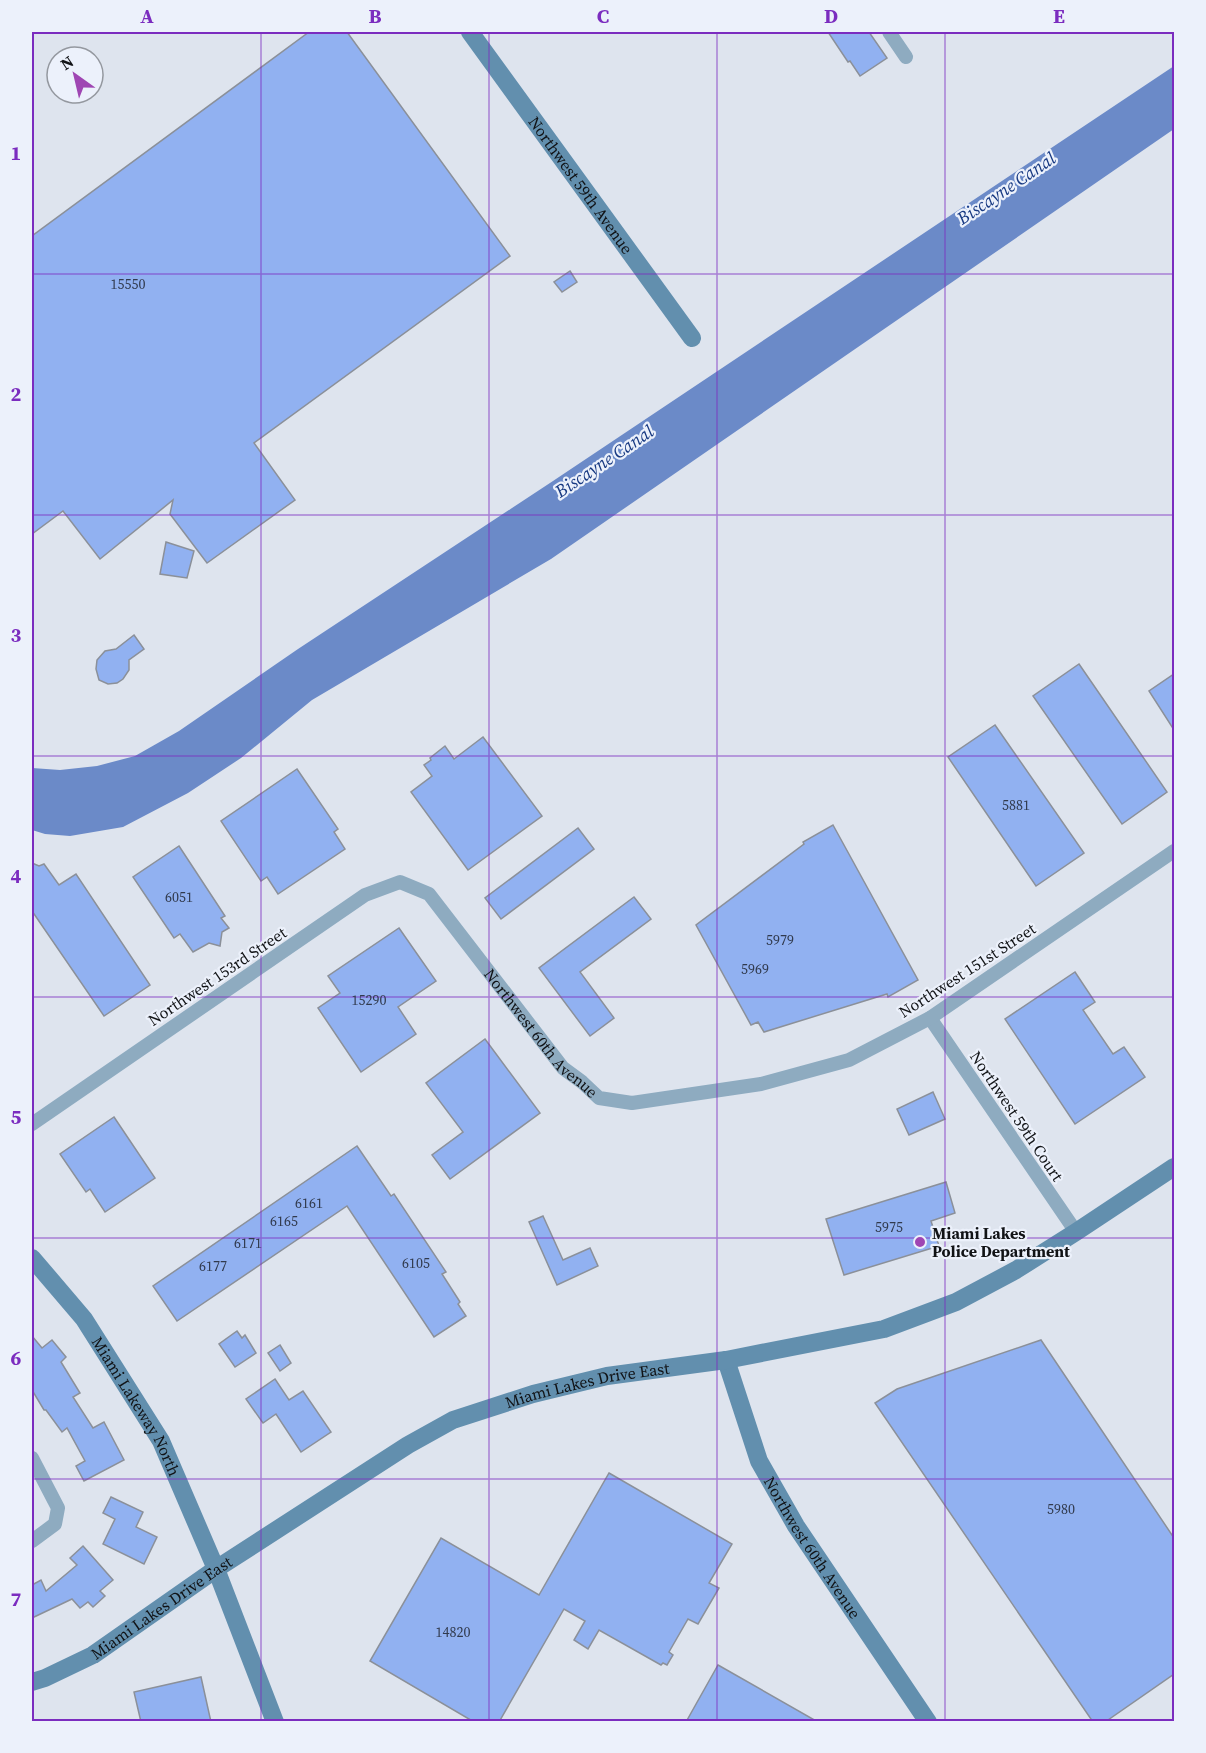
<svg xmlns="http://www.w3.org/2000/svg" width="1206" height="1753" font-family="'Source Serif 4',serif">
<rect width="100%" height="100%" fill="#dee4ee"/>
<!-- water -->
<polygon fill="#6b8ac8" points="1174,66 1174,129 551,559 312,700 241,758 188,793 123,827 70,836 45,834 32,830 32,768 60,770 97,766 135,756 179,731 298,649 553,481"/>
<!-- building -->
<g fill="#91b1f1" stroke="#8b9099" stroke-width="1.5">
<polygon points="309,32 347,32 510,256 254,443 295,500 207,563 170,514 173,500 100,559 63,511 32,534 32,236"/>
<polygon points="828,32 869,32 887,58 860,76 850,61 848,62"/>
<polygon points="570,271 577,282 562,292 554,282"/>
<polygon points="166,542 194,551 187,578 160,574"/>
<polygon points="134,635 144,649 129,660 129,670 123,679 117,683 108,684 99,680 96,669 97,660 105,651 116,649"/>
<polygon points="1079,664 1167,792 1122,824 1033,696"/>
<polygon points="1174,674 1174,730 1149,691"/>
<polygon points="995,725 1084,853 1036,886 948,757"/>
<polygon points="483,737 542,816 468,870 411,792 432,776 424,765 431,760 430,758 445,746 454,759"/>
<polygon points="297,769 338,829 334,832 345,849 278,894 267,877 261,881 221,821"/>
<polygon points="833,825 918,980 888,997 887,994 764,1032 758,1022 751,1025 696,925 804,844 803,842"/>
<polygon points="578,828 594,849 501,919 485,898"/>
<polygon points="179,846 225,916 221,918 229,928 222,932 220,946 209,943 193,952 180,934 174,938 133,877"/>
<polygon points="32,863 39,866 44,864 59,885 76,874 150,985 104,1016 32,911"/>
<polygon points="634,897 651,919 580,972 614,1018 590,1036 539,968"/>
<polygon points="399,928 436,981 398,1007 416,1034 361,1072 318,1008 340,993 328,976"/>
<polygon points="1075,972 1095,1002 1083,1010 1113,1054 1124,1047 1145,1077 1075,1124 1005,1019"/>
<polygon points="485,1039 540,1113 450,1179 432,1155 463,1132 426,1083"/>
<polygon points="933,1092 945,1119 909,1135 897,1109"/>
<polygon points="114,1117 155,1178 105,1212 90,1189 86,1192 60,1154"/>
<polygon points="357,1146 391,1196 394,1194 446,1272 442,1274 460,1302 458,1304 466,1316 434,1337 347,1206 177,1321 153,1286"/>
<polygon points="946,1182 955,1213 931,1221 939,1246 844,1275 826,1219"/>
<polygon points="543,1216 563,1260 590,1248 598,1266 557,1285 529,1222"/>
<polygon points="237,1331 242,1338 245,1335 256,1353 235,1367 219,1344"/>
<polygon points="32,1336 42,1348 52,1340 66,1357 61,1362 80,1393 73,1397 93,1428 104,1422 124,1460 84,1481 76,1466 85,1461 67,1428 62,1432 46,1410 44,1410 32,1390"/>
<polygon points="1041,1340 1174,1538 1174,1674 1105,1722 1093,1722 875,1403 897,1389"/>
<polygon points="280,1345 291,1363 280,1371 268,1353"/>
<polygon points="275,1379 289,1400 303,1391 331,1432 301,1452 276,1414 263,1423 246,1399"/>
<polygon points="609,1473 732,1544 709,1583 719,1588 698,1624 688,1619 669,1652 673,1655 667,1665 663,1663 661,1665 599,1630 588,1649 574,1640 585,1621 564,1609 499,1722 474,1722 370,1661 441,1538 539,1595"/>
<polygon points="111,1497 143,1512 136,1527 157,1537 144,1564 103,1544 115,1519 103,1513"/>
<polygon points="83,1546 113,1580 100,1591 105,1596 93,1607 88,1602 80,1608 72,1599 32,1618 32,1585 41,1580 46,1591 77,1565 70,1558"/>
<polygon points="718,1665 818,1722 686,1722"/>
<polygon points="201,1677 211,1722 141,1722 134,1692"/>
</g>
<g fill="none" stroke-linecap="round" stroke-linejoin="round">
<!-- street -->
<g stroke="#8eabc0" stroke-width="14">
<polyline points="889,32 906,57"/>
<polyline points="930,1018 1076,1232"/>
<path id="s1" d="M32,1124l333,-229 35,-13 29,12 134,174 19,14 17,16 33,5 129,-19 88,-24 81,-42 244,-167"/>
<polyline points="32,1458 58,1508 55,1524 32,1541"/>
</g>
<!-- secondary -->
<g stroke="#628fae" stroke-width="18">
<path id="s2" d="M470,32l222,306"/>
<path id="s3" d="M32,1258l52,61 77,122 55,128 59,153"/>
<path id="s4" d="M726,1360l33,101 37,65 132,196"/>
<path id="s5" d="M32,1682l13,-4 48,-23 123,-86 192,-124 45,-25 80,-26 74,-18 119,-16 158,-31 72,-27 60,-32 60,-38 98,-65"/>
</g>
</g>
<!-- grid -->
<path fill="none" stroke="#7b2cbf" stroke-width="1.5" stroke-opacity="0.55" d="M261,32v1690M489,32v1690M717,32v1690M945,32v1690M32,274h1142M32,515h1142M32,756h1142M32,997h1142M32,1238h1142M32,1479h1142"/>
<!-- markers -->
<circle fill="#9f46b3" stroke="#ecf1fb" stroke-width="2" cx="920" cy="1242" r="6"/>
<g text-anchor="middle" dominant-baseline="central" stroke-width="4.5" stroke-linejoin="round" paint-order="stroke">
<!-- number labels -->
<g font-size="14" fill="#313a4d">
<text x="128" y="284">15550</text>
<text x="1016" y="805">5881</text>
<text x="179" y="897">6051</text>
<text x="780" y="940">5979</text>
<text x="755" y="969">5969</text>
<text x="369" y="1000">15290</text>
<text x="309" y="1203">6161</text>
<text x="284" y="1221">6165</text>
<text x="889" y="1227">5975</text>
<text x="248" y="1243">6171</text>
<text x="416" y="1263">6105</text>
<text x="213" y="1266">6177</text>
<text x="1061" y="1509">5980</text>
<text x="453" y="1632">14820</text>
</g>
<!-- street labels -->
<g font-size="16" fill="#111316" stroke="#ecf1fb">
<text stroke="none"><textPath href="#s2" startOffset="189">Northwest 59th Avenue</textPath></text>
<text transform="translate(967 970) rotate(-33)">Northwest 151st Street</text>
<text transform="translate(217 976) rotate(-34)">Northwest 153rd Street</text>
<text stroke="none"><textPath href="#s1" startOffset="652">Northwest 60th Avenue</textPath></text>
<text transform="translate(1017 1116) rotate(56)">Northwest 59th Court</text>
<text stroke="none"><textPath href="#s5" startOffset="636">Miami Lakes Drive East</textPath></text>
<text stroke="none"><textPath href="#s3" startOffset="182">Miami Lakeway North</textPath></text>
<text stroke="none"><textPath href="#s4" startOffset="208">Northwest 60th Avenue</textPath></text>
<text stroke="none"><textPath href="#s5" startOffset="150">Miami Lakes Drive East</textPath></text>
</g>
<!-- poi labels -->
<g font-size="16" font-weight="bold" fill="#111316" stroke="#ecf1fb" text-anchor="start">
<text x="932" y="1233">Miami Lakes<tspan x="932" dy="18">Police Department</tspan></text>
</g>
<!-- water labels -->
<g font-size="18" font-style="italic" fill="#173982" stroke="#ecf1fb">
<text transform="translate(1006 188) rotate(-34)">Biscayne Canal</text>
<text transform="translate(604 461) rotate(-34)">Biscayne Canal</text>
</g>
</g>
<!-- border -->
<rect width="1206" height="1753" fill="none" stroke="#ecf1fb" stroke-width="66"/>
<!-- north arrow -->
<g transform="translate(75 75) rotate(326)"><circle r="28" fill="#ecf1fb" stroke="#94989f" stroke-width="1.5"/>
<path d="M0-4.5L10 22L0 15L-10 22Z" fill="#9f46b3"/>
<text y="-9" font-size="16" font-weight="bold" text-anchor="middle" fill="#111316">N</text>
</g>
<rect x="33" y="33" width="1140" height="1687" fill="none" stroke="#7b2cbf" stroke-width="2"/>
<g font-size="20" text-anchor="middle" font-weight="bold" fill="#7b2cbf">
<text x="147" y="23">A</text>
<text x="375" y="23">B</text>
<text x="603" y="23">C</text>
<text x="831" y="23">D</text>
<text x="1059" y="23">E</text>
<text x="16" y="160">1</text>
<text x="16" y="401">2</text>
<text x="16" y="642">3</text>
<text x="16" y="883">4</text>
<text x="16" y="1124">5</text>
<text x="16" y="1365">6</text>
<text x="16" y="1606">7</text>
</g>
</svg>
